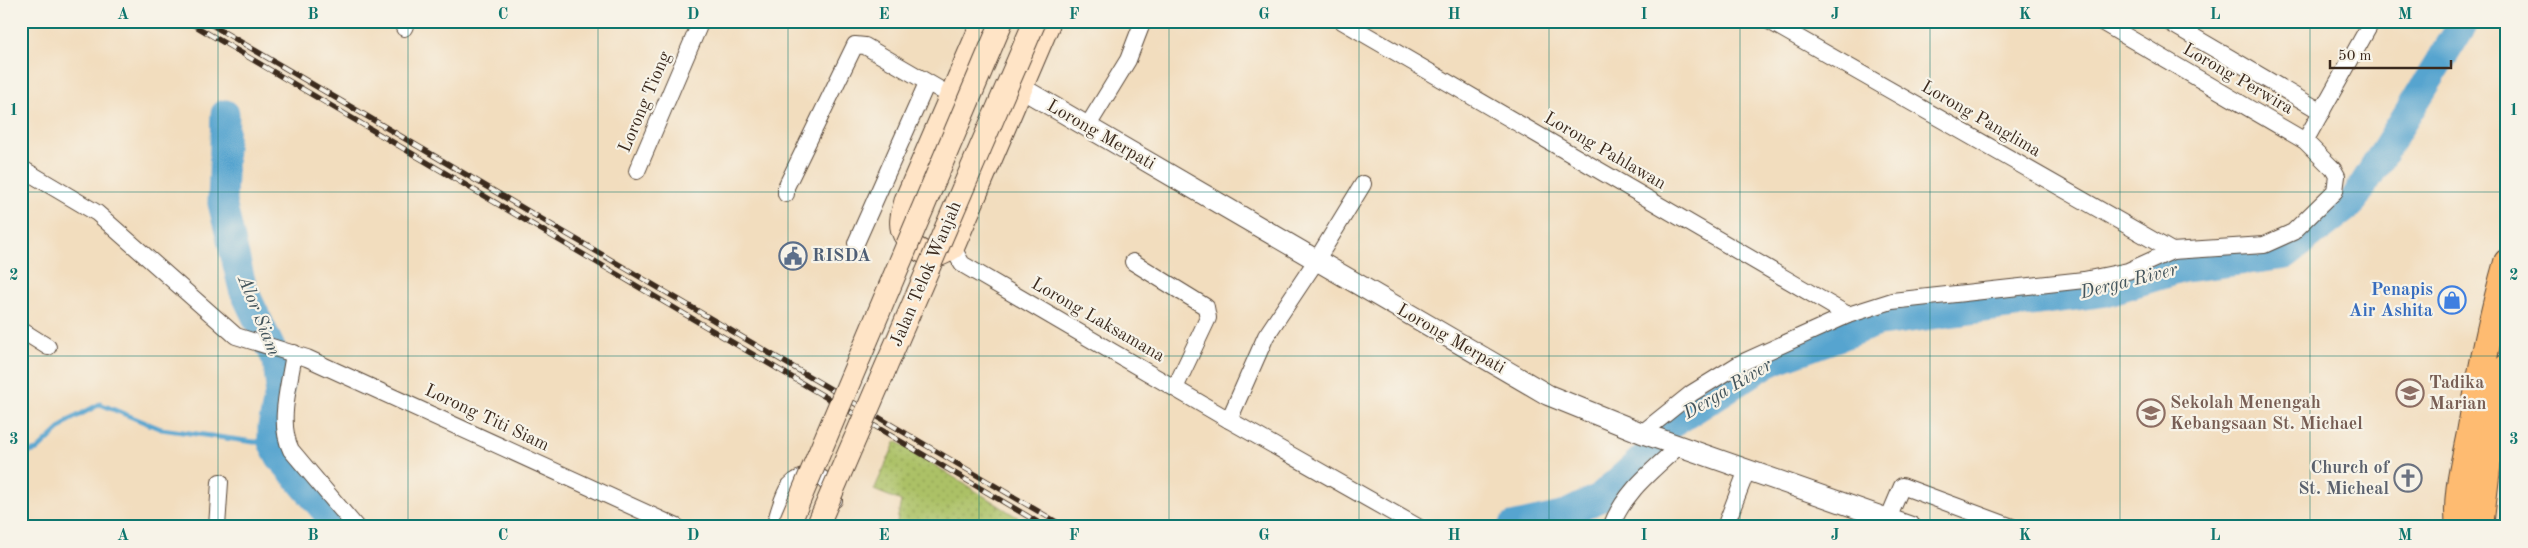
<svg xmlns="http://www.w3.org/2000/svg" width="2528" height="548" font-family="'Old Standard TT',serif">
<defs>
<pattern id="grass-dots" width="8" height="8" patternUnits="userSpaceOnUse" patternTransform="scale(1.25)"><rect width="8" height="8" fill="#acc166"/><path d="M2 2h.1M6 6h.1" fill="none" stroke="#8d9d53" stroke-width="1.8" stroke-linecap="round"/></pattern>
</defs>
<rect width="100%" height="100%" fill="#f7f3e8"/>
<filter id="ink" filterUnits="userSpaceOnUse"><feTurbulence type="fractalNoise" baseFrequency=".02" numOctaves="2"/><feDisplacementMap in="SourceGraphic" scale="10" xChannelSelector="R" yChannelSelector="G"/><feConvolveMatrix kernelMatrix="1 2 1 2 8 2 1 2 1" color-interpolation-filters="sRGB"/></filter>
<filter id="wash" filterUnits="userSpaceOnUse"><feTurbulence type="fractalNoise" baseFrequency=".0096" numOctaves="4" result="noise"/><feDisplacementMap in="SourceGraphic" scale="20" xChannelSelector="R" yChannelSelector="G"/><feGaussianBlur stdDeviation="1.12" result="paint"/><feColorMatrix in="noise" values="0 0 0 0 0 0 0 0 0 0 0 0 0 0 0 0 0 1.4 0 .05"/><feComposite in="paint" operator="in"/></filter>
<g filter="url(#wash)">
<rect width="100%" height="100%" fill="#f2ddbe"/>
<!-- grass -->
<polygon fill="url(#grass-dots)" stroke="#747642" points="896,441 1033,527 896,527 901,501 874,490"/>
<g fill="none" stroke-linecap="round" stroke-linejoin="round">
<!-- stream -->
<polyline stroke="#56a4cf" stroke-width="5" points="21,454 37,450 68,421 100,404 161,429 254,442 272,442"/>
<!-- river -->
<g stroke="#56a4cf" stroke-width="29">
<polyline points="225,114 222,203 243,289 277,361 280,388 272,427 272,442 280,457 339,527"/>
<polyline points="1670,425 1767,363 1879,322 2106,292 2184,268 2285,255 2352,203 2465,21"/>
<polyline points="1512,527 1562,516 1599,498 1656,447"/>
</g>
</g>
</g>
<g filter="url(#ink)">
<g fill="none" stroke-linecap="round" stroke-linejoin="round">
<!-- minor casing -->
<g stroke="#564536" stroke-width="18">
<g id="minor">
<polyline points="1342,21 1848,315"/>
<polyline points="1769,21 2172,251"/>
<polyline points="2167,21 2322,112"/>
<polyline points="404,28 407,21"/>
<polyline points="1087,127 1128,60 1143,21"/>
<polyline points="2305,141 2372,21"/>
<polyline points="21,168 97,213 236,336 307,358 677,527"/>
<polyline points="637,171 701,21"/>
<polyline points="786,194 786,187 855,45 865,46 951,96"/>
<polyline points="856,243 927,83"/>
<polyline points="953,248 962,264 1229,420 1418,527"/>
<polyline points="1133,262 1206,307 1208,318 1175,388"/>
<polyline points="21,330 48,347"/>
<path d="M294,353c-4,31 -17,68 -3,97l65,77"/>
<polyline points="1229,420 1266,336 1316,261 1363,184"/>
<polyline points="1642,433 1692,393 1739,364 1848,315 1892,301 2084,280 2128,271 2172,251 2264,245 2293,232 2335,191 2337,176 2333,169 2305,141 2100,21"/>
<polyline points="1888,519 1902,486 2012,527"/>
<polyline points="217,527 220,482"/>
<path d="M774,527c4,-12 7,-26 13,-37 7,-13 28,-20 39,-8 4,5 6,13 8,18"/>
<path d="M1611,527c13,-35 41,-56 68,-81"/>
<polyline points="1725,527 1747,470"/>
</g>
</g>
<!-- tertiary casing -->
<g stroke="#564536" stroke-width="22">
<polyline id="tertiary" points="1021,88 1548,395 1642,433 1911,527"/>
</g>
<!-- secondary casing -->
<g stroke="#564536" stroke-width="24">
<path id="secondary" d="M983,21l-77,178c-2,9 -7,21 -4,31 4,13 22,27 37,25 4,-1 10,-5 14,-7l97,-227"/>
</g>
<!-- primary casing -->
<g stroke="#564536" stroke-width="28">
<g id="primary">
<path d="M2459,527c-4,-32 5,-63 11,-94 10,-58 21,-115 37,-171"/>
<polyline points="2480,527 2488,460 2507,367"/>
</g>
</g>
<!-- minor -->
<use href="#minor" stroke="#fff" stroke-width="16"/>
<!-- tertiary -->
<use href="#tertiary" stroke="#fff" stroke-width="20"/>
<!-- secondary -->
<use href="#secondary" stroke="#ffe4c6" stroke-width="22"/>
<!-- primary -->
<use href="#primary" stroke="#febb71" stroke-width="26"/>
<!-- rail casing -->
<g stroke="#3b2a1e" stroke-width="5.5">
<g id="rail">
<polyline points="187,21 1046,527"/>
<polyline points="205,21 1065,527"/>
</g>
</g>
<!-- rail -->
<use href="#rail" stroke="#f7f3e8" stroke-width="4" stroke-dasharray="11" stroke-linecap="butt"/>
<!-- secondary-bridge casing -->
<g stroke="#564536" stroke-width="24" stroke-linecap="butt">
<g id="secondary-bridge">
<polyline points="788,527 1002,21"/>
<polyline points="817,527 1035,21"/>
</g>
</g>
<!-- secondary-bridge -->
<use href="#secondary-bridge" stroke="#ffe4c6" stroke-width="22"/>
</g>
</g>
<!-- grid -->
<path fill="none" stroke="#0f766e" stroke-width="1" stroke-opacity="0.55" d="M218,21v506M408,21v506M598,21v506M788,21v506M979,21v506M1169,21v506M1359,21v506M1549,21v506M1740,21v506M1930,21v506M2120,21v506M2310,21v506M21,192h2486M21,356h2486"/>
<!-- icons -->
<defs>
<g id="civic-ring" transform="scale(1.4375)"><circle r="9.5" fill="#f7f3e8" stroke="#5c6f8a" stroke-width="1.5"/><path d="M-.6-6.5H3V-4.5H.6V-3L4-1V1h2V6H-6V1h2V-1L-.6-3ZM-1.2 2.5V6h2.4V2.5Z" fill="#5c6f8a"/></g>
<g id="shop-ring" transform="scale(1.4375)"><circle r="9.5" fill="#f7f3e8" stroke="#3f7fe0" stroke-width="1.5"/><path d="M-5-2.5h2.3a2.7 3.5 0 0 1 5.4 0H5L5.5 6h-11ZM-1.5-2.5h3a1.5 2.3 0 0 0-3 0Z" fill="#3f7fe0"/></g>
<g id="school-ring" transform="scale(1.4375)"><circle r="9.5" fill="#f7f3e8" stroke="#8d6e63" stroke-width="1.5"/><path d="M0-5L7-2L0 1L-7-2ZM-4 1L0 2.5L4 1V4Q0 6-4 4Z" fill="#8d6e63"/></g>
<g id="church-ring" transform="scale(1.4375)"><circle r="9.5" fill="#f7f3e8" stroke="#6b7280" stroke-width="1.5"/><path d="M-1.2-6h2.4v3.5h3.3v2.4h-3.3V6h-2.4V-.1h-3.3v-2.4h3.3Z" fill="#6b7280"/></g>
</defs>
<g fill-rule="evenodd">
<use href="#civic-ring" x="793" y="256"/>
<use href="#shop-ring" x="2452" y="300"/>
<use href="#school-ring" x="2410" y="393"/>
<use href="#school-ring" x="2151" y="413"/>
<use href="#church-ring" x="2408" y="478"/>
</g>
<g text-anchor="middle" dominant-baseline="central" stroke-width="4.5" stroke-linejoin="round" paint-order="stroke">
<!-- street labels -->
<g font-size="18" fill="#3b2a1e" stroke="#f7f3e8">
<text transform="translate(2238 79) rotate(30)">Lorong Perwira</text>
<text transform="translate(645 102) rotate(-67)">Lorong Tiong</text>
<text transform="translate(1981 119) rotate(30)">Lorong Panglima</text>
<text transform="translate(1101 135) rotate(30)">Lorong Merpati</text>
<text transform="translate(1605 151) rotate(30)">Lorong Pahlawan</text>
<text transform="translate(926 274) rotate(-67)">Jalan Telok Wanjah</text>
<text transform="translate(1098 320) rotate(30)">Lorong Laksamana</text>
<text transform="translate(1451 339) rotate(30)">Lorong Merpati</text>
<text transform="translate(487 418) rotate(25)">Lorong Titi Siam</text>
</g>
<!-- service labels -->
<g font-size="18" font-weight="bold" fill="#4e5e75" stroke="#f7f3e8" text-anchor="start">
<text x="812" y="256">RISDA</text>
</g>
<!-- shop labels -->
<g font-size="18" font-weight="bold" fill="#366cbe" stroke="#f7f3e8" text-anchor="end">
<text x="2433" y="290">Penapis<tspan x="2433" dy="21">Air Ashita</tspan></text>
</g>
<!-- education labels -->
<g font-size="18" font-weight="bold" fill="#785e54" stroke="#f7f3e8" text-anchor="start">
<text x="2429" y="383">Tadika<tspan x="2429" dy="21">Marian</tspan></text>
<text x="2170" y="403">Sekolah Menengah<tspan x="2170" dy="21">Kebangsaan St. Michael</tspan></text>
</g>
<!-- worship labels -->
<g font-size="18" font-weight="bold" fill="#5b616d" stroke="#f7f3e8" text-anchor="end">
<text x="2389" y="468">Church of<tspan x="2389" dy="21">St. Micheal</tspan></text>
</g>
<!-- water labels -->
<g font-size="19" font-style="italic" fill="#44555c" stroke="#f7f3e8">
<text transform="translate(2129 282) rotate(-14)">Derga River</text>
<text transform="translate(258 316) rotate(68)">Alor Siam</text>
<text transform="translate(1728 390) rotate(-31)">Derga River</text>
</g>
</g>
<!-- margin -->
<rect width="2528" height="548" fill="none" stroke="#f7f3e8" stroke-width="55"/>
<!-- scale -->
<path d="M2330 60v8h121v-8" fill="none" stroke="#3b2a1e" stroke-width="2.5"/>
<text x="2338" y="60" font-size="15" fill="#3b2a1e" stroke="#f7f3e8" stroke-width="4" paint-order="stroke">50 m</text>
<rect x="28" y="28" width="2472" height="492" fill="none" stroke="#0f766e" stroke-width="2"/>
<g font-size="16" text-anchor="middle" font-weight="bold" fill="#0f766e">
<text x="123" y="19">A</text>
<text x="313" y="19">B</text>
<text x="503" y="19">C</text>
<text x="693" y="19">D</text>
<text x="884" y="19">E</text>
<text x="1074" y="19">F</text>
<text x="1264" y="19">G</text>
<text x="1454" y="19">H</text>
<text x="1644" y="19">I</text>
<text x="1835" y="19">J</text>
<text x="2025" y="19">K</text>
<text x="2215" y="19">L</text>
<text x="2405" y="19">M</text>
<text x="14" y="115">1</text>
<text x="2514" y="115">1</text>
<text x="14" y="280">2</text>
<text x="2514" y="280">2</text>
<text x="14" y="444">3</text>
<text x="2514" y="444">3</text>
<text x="123" y="540">A</text>
<text x="313" y="540">B</text>
<text x="503" y="540">C</text>
<text x="693" y="540">D</text>
<text x="884" y="540">E</text>
<text x="1074" y="540">F</text>
<text x="1264" y="540">G</text>
<text x="1454" y="540">H</text>
<text x="1644" y="540">I</text>
<text x="1835" y="540">J</text>
<text x="2025" y="540">K</text>
<text x="2215" y="540">L</text>
<text x="2405" y="540">M</text>
</g>
</svg>
